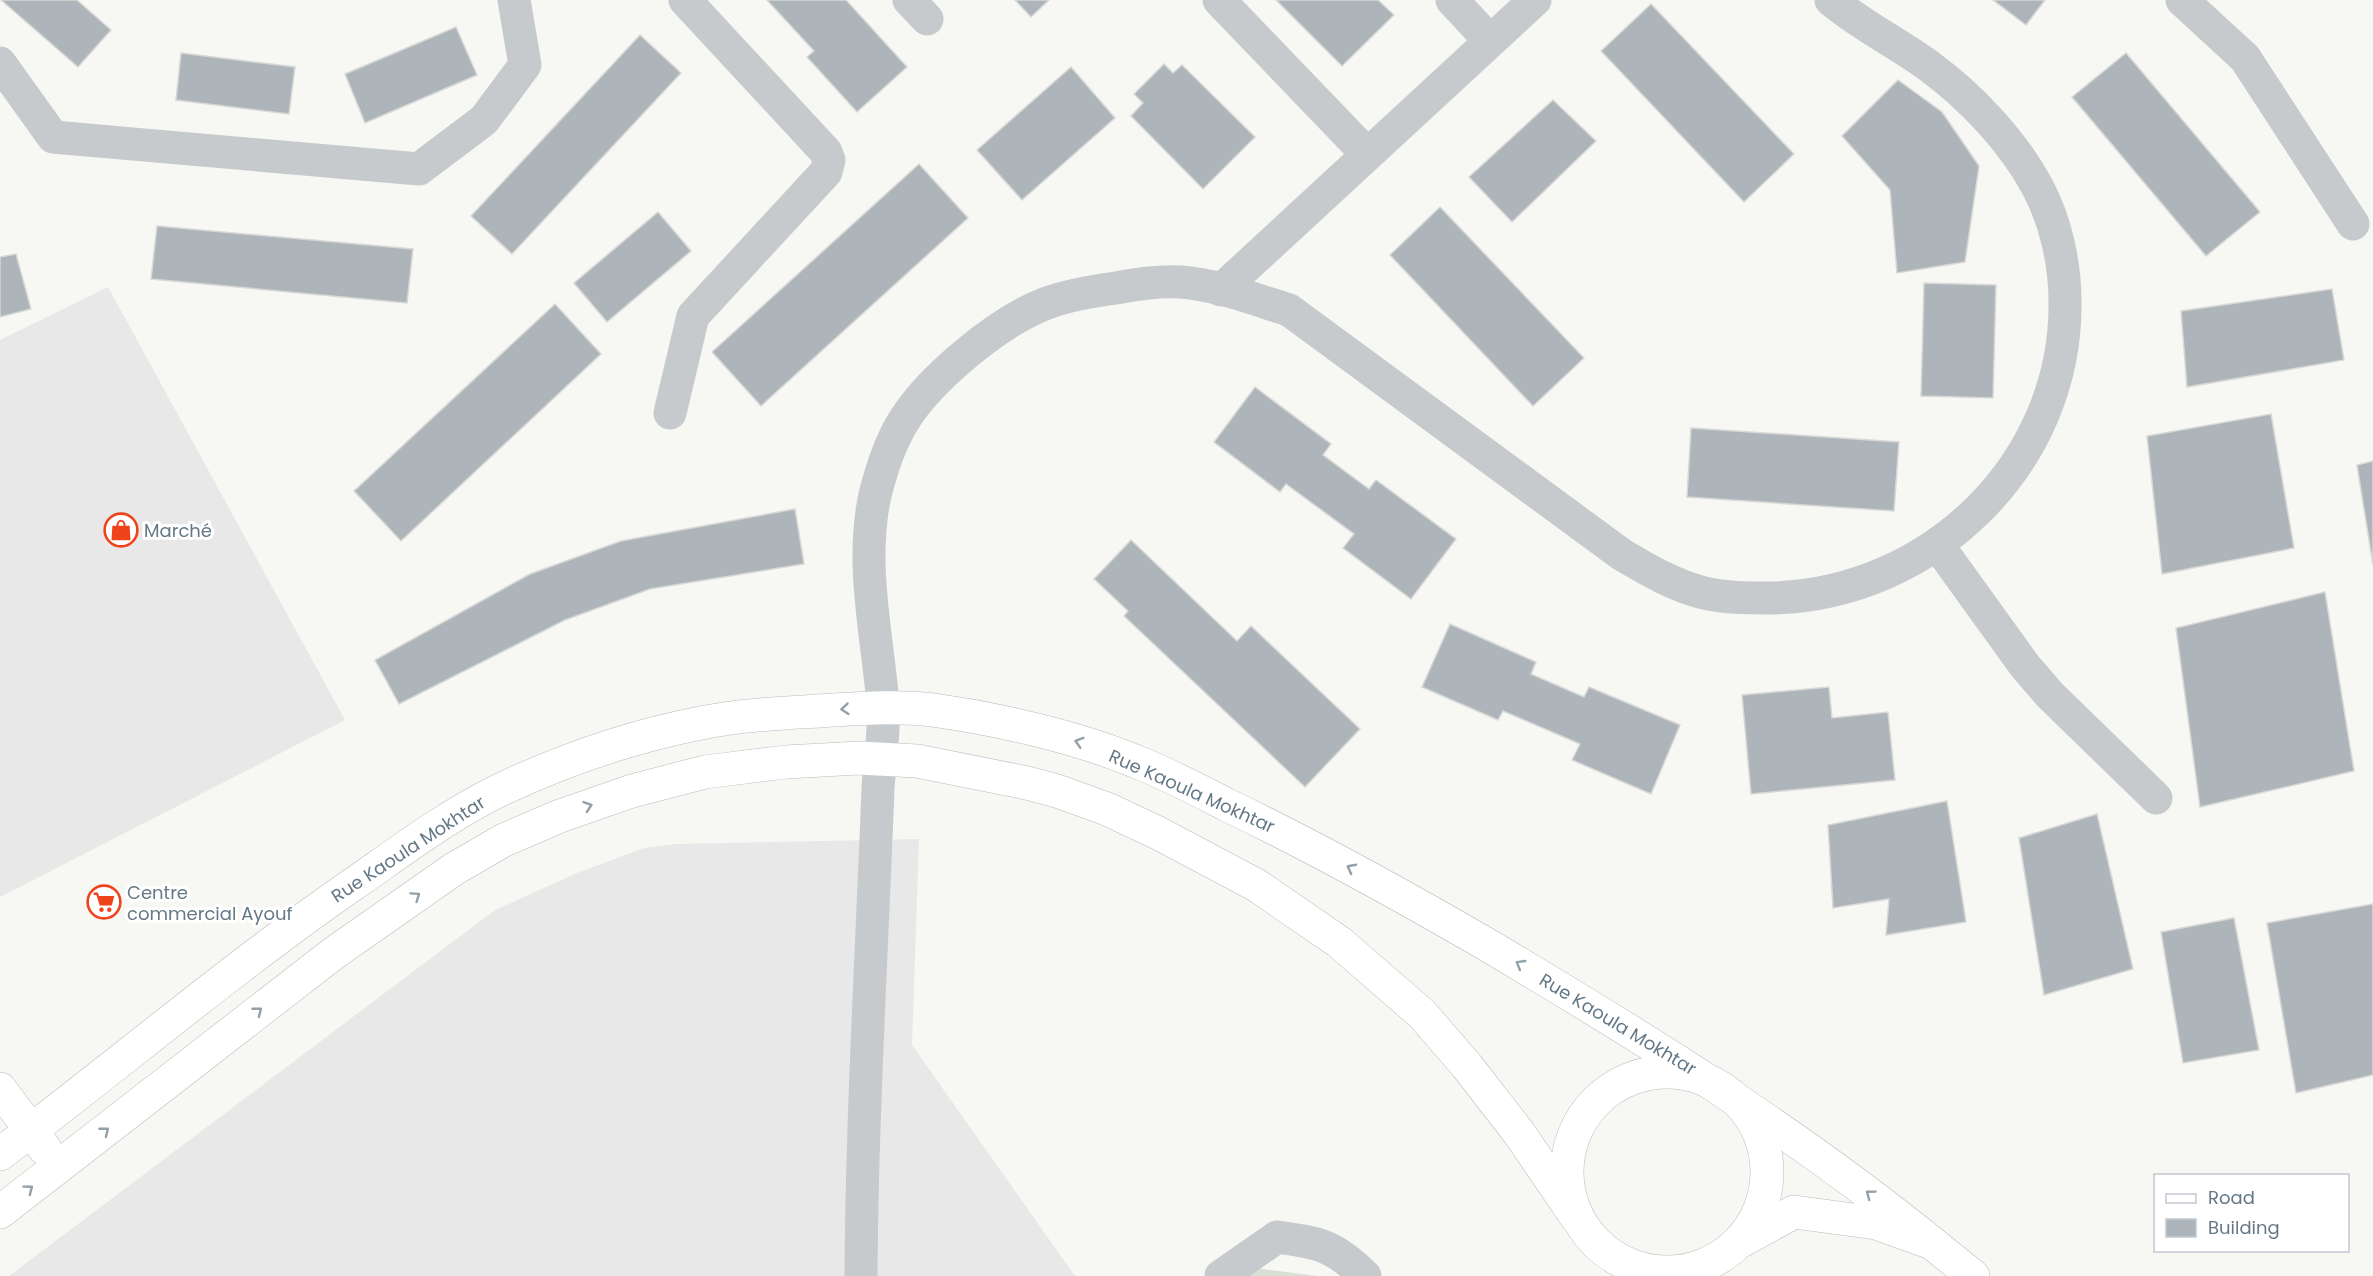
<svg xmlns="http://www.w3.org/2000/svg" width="2373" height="1276" font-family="Poppins,sans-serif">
<rect width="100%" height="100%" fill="#f7f7f3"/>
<!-- built -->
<g fill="#e7e8e7">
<polygon points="108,287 345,720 0,897 0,340"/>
<polygon points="919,839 912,1045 1075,1276 9,1276 495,910 577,873 644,848 677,844"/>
</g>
<!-- green -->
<polygon fill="#d8dfd4" points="1247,1267 1317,1276 1237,1276"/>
<!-- building -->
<g fill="#adb5bb" stroke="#d8d8d6" stroke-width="1.5">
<polygon points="1,0 77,0 111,30 78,67"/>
<polygon points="767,0 846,0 907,67 857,112 807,57 814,51"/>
<polygon points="1015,0 1049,0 1031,17"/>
<polygon points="1276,0 1378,0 1394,15 1342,66"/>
<polygon points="1993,0 2045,0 2026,25"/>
<polygon points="1651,4 1794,154 1744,202 1601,51"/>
<polygon points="456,27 477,75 365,123 345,74"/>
<polygon points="640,35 681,73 512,254 471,216"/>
<polygon points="181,53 295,67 289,114 176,100"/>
<polygon points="2126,53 2260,212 2206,256 2072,97"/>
<polygon points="1164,64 1173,73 1182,65 1255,137 1203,189 1131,116 1143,103 1134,94"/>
<polygon points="1071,67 1115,118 1022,200 977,150"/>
<polygon points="1898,80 1942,112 1979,166 1965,262 1897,273 1890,190 1842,136"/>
<polygon points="1553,100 1596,141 1512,222 1469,177"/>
<polygon points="919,164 968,218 761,406 712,352"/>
<polygon points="1440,207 1584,358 1533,406 1390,255"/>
<polygon points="658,212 691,251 607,322 574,283"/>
<polygon points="157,226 413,249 407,303 151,279"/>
<polygon points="16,254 31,309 0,317 0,257"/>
<polygon points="1924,283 1996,285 1993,398 1921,396"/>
<polygon points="2332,289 2344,360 2187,387 2181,311"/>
<polygon points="555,304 601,354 401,541 354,491"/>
<polygon points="1255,387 1331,444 1323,455 1369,489 1376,480 1456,539 1411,599 1343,548 1354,534 1286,484 1280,492 1214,442"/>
<polygon points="2271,414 2294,548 2162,574 2147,436"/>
<polygon points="1691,428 1899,442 1894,511 1687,497"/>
<polygon points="2373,461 2373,565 2357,465"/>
<polygon points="795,509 804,564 650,589 565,620 399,704 375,660 530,574 621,541"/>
<polygon points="1131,540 1237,641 1251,626 1360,729 1305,787 1124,616 1128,611 1094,579"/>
<polygon points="2325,592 2354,771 2200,807 2176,628"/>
<polygon points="1450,624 1536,662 1531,674 1584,697 1589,687 1680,725 1651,794 1572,760 1580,744 1503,711 1498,720 1422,687"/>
<polygon points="1829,687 1832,718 1888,712 1895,780 1751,794 1742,695"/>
<polygon points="1947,801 1966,922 1886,935 1889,899 1833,908 1828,825"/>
<polygon points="2097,814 2133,969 2044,995 2019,838"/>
<polygon points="2373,904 2373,1075 2296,1093 2267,923"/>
<polygon points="2234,918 2259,1050 2183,1063 2161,932"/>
</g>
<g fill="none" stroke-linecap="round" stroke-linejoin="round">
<!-- major casing -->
<g stroke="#b7bcbf" stroke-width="34">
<g id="major">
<circle cx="1667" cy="1172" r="100"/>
<polyline points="0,1089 45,1149"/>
<path d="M0,1154c118,-89 231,-185 352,-269 49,-34 96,-70 150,-96 62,-29 132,-53 199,-66 44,-9 88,-10 133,-13 33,-2 66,-4 99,0 65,9 144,27 204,52 31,12 61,28 90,43 90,43 178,92 264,142 153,91 303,184 441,296"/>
<polyline points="0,1212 334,953 454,869 504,840 560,816 632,791 705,772 786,762 859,758 917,761 1027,783 1057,791 1107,809 1158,833 1256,885 1339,942 1422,1014 1467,1066 1519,1133 1577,1218"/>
<polyline points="1743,1240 1794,1212 1876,1223 1932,1243 1973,1276"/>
</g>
</g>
<!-- minor -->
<g stroke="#c6cacd" stroke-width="33">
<polyline points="909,0 927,19"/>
<polyline points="1219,0 1367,154"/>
<polyline points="1452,0 1490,41"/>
<polyline points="2182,0 2245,58 2353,224"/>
<polyline points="0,63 53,137 419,169 484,120 525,65 514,0"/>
<polyline points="1221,290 1535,0"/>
<polyline points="670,413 693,316 826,172 829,160 826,152 685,0"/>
<polyline points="1937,544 2025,666 2050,695 2156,798"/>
<path d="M861,1276c1,-163 11,-326 17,-488 2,-28 7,-58 5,-85 -6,-68 -23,-140 -8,-208 6,-24 15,-52 28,-73 26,-43 96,-101 144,-119 22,-8 46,-12 69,-15 21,-4 45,-7 65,-6 37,3 73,17 108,28l332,244c27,16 52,31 83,39 21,5 45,5 67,5 159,-3 296,-134 294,-296 0,-38 -9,-80 -27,-114 -25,-47 -67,-91 -109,-122 -32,-23 -68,-41 -98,-66"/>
<path d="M1221,1276l56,-39c43,6 56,8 88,39"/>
</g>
<!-- major -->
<use href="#major" stroke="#fff" stroke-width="33"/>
</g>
<!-- one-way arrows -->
<defs><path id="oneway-chevron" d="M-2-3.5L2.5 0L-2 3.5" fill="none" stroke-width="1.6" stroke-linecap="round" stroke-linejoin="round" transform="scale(1.5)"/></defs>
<g stroke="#92a0aa">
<use href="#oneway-chevron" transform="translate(845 709) rotate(175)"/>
<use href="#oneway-chevron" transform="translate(1079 742) rotate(-163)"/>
<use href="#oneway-chevron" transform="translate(588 806) rotate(-19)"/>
<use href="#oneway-chevron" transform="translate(1351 868) rotate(-152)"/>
<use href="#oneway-chevron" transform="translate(416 896) rotate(-35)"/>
<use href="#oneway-chevron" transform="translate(1520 964) rotate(-149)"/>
<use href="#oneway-chevron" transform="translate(258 1011) rotate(-38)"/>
<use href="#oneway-chevron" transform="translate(105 1131) rotate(-38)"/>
<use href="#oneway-chevron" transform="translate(29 1189) rotate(-37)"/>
<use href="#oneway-chevron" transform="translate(1870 1194) rotate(-143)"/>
</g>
<!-- icons -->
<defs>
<g id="shop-ring" transform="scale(1.725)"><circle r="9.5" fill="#fff" stroke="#ef431b" stroke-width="1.5"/><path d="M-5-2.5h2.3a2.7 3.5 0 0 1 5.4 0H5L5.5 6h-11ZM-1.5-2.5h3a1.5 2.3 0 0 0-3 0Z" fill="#ef431b"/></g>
<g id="supermarket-ring" transform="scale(1.725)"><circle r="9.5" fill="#fff" stroke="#ef431b" stroke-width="1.5"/><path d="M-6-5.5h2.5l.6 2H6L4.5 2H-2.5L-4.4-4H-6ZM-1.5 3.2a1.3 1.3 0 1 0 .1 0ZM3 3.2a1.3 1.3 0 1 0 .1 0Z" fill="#ef431b"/></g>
</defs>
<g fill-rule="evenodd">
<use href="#shop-ring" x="121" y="530"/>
<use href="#supermarket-ring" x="104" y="902"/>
</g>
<g text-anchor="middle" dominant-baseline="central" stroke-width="6" stroke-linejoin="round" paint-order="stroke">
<!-- poi labels -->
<g font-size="18" fill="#647886" stroke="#fff" text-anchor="start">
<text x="144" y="530">Marché</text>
<text x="127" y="892">Centre<tspan x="127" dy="21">commercial Ayouf</tspan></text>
</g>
<!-- street labels -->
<g font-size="18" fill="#647886" stroke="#fff">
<text transform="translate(1192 791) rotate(24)">Rue Kaoula Mokhtar</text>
<text transform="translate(408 849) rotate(-33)">Rue Kaoula Mokhtar</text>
<text transform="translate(1618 1024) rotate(31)">Rue Kaoula Mokhtar</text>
</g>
</g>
<!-- legend -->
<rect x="2154" y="1174" width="195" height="78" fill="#ffffff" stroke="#c1c9cf" stroke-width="1.5"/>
<rect x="2166" y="1194" width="30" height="9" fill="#ffffff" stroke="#c1c9cf" stroke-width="1.5"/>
<text x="2208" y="1204" font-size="18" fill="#647886">Road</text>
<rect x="2166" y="1219" width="30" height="18" fill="#adb5bb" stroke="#c1c9cf" stroke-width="1.5"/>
<text x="2208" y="1234" font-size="18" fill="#647886">Building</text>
</svg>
